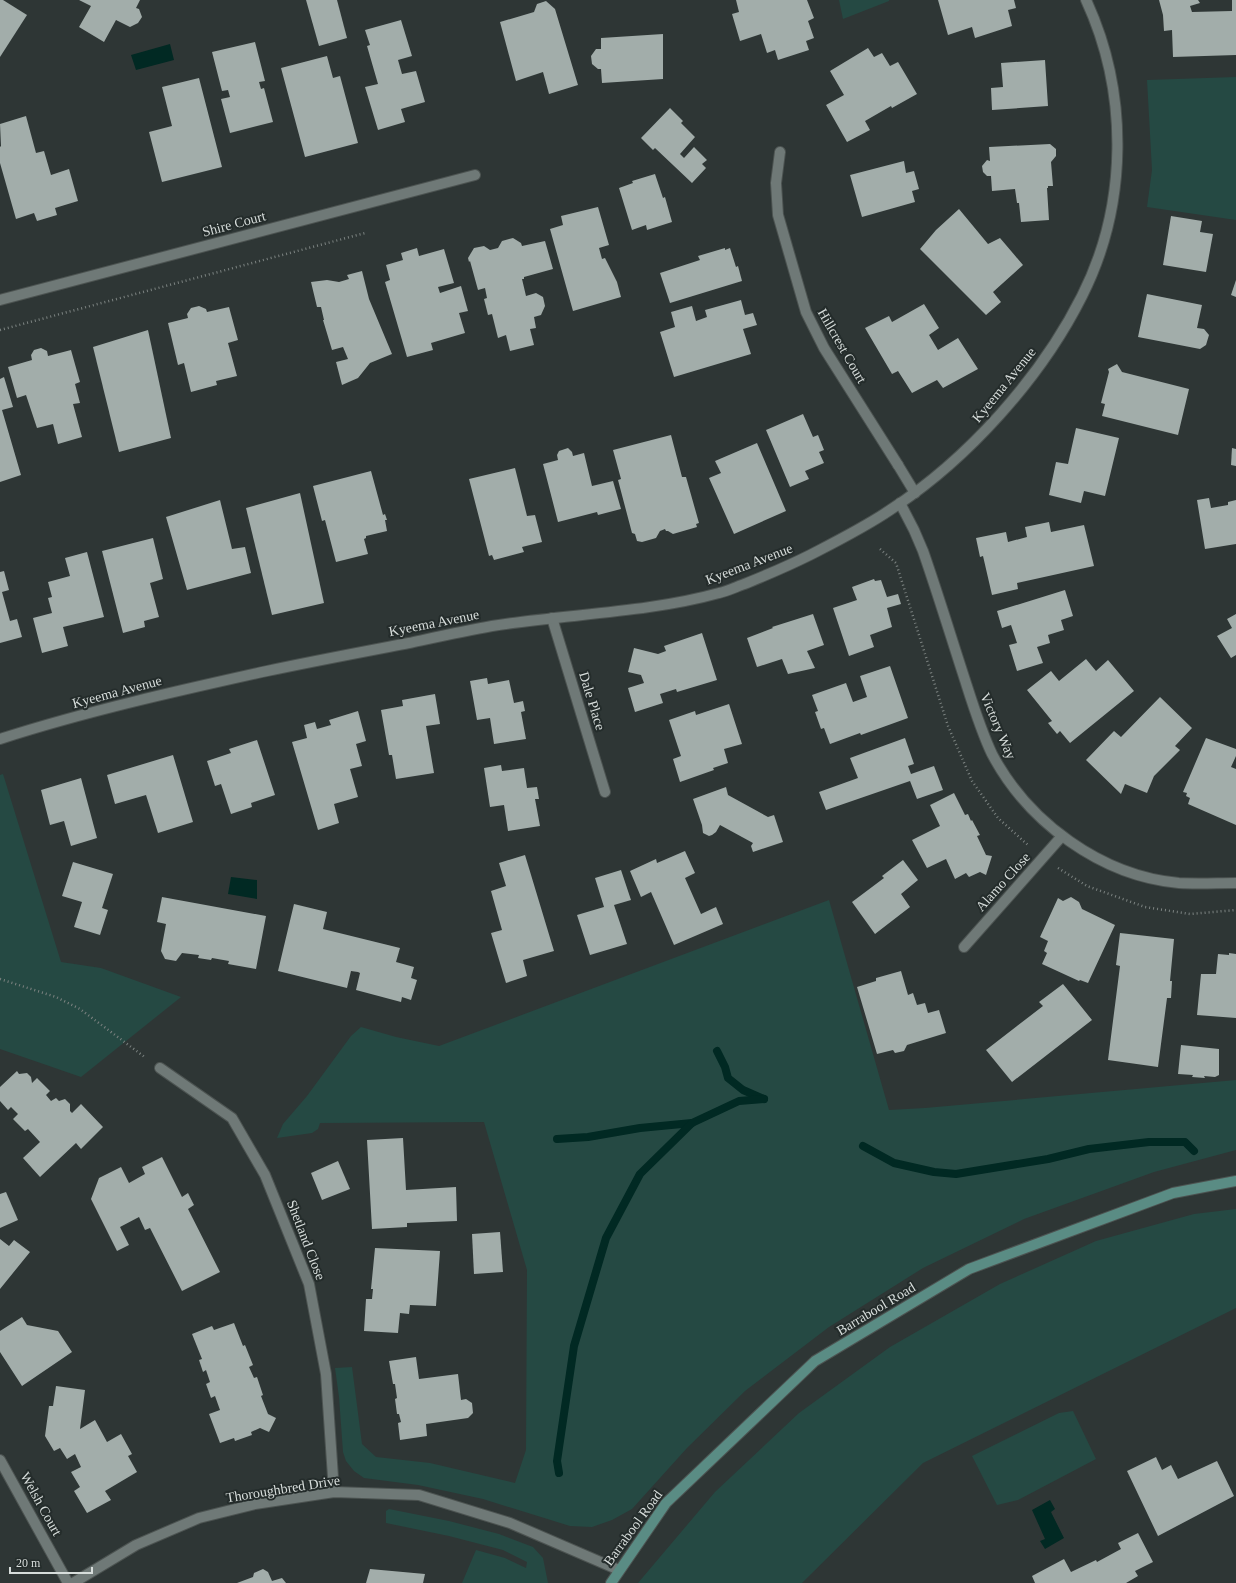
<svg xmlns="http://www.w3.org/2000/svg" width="1236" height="1583" font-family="'Times New Roman',serif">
<rect width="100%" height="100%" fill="#2e3635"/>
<!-- green -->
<g fill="#254943">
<polygon points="839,0 889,0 889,1 843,19"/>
<polygon points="1236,77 1236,220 1147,207 1152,170 1147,80"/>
<polygon points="3,774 61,962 101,968 181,997 81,1077 0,1049 0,775"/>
<polygon points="829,900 889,1110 925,1108 1236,1080 1236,1150 1154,1172 1024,1219 923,1268 829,1327 745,1391 687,1448 632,1509 612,1520 592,1527 570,1526 483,1499 418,1485 364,1478 354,1471 346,1461 343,1452 339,1397 335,1368 352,1367 362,1444 376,1457 430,1463 515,1483 526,1450 527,1270 484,1122 320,1123 318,1129 312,1133 277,1138 283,1124 307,1096 351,1036 361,1027 396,1037 439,1046"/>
<polygon points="1236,1209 1236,1308 923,1463 802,1583 638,1583 715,1492 799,1413 890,1347 1000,1284 1096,1241 1194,1214"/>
<polygon points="1073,1411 1096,1459 1018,1500 997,1505 972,1456 1059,1413"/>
<polygon points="389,1509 449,1521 499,1534 533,1547 543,1558 548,1583 462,1583 476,1550 505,1558 526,1568 527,1562 503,1550 449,1536 386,1523 386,1511"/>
</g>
<!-- water -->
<g fill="#012923">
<polygon points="170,44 174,60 136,70 131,55"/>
<polygon points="231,877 257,880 257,899 228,894"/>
<polygon points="1050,1500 1055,1509 1051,1512 1064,1538 1045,1549 1040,1541 1045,1539 1032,1510"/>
</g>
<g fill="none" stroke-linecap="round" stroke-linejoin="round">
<!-- stream -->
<g stroke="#012923" stroke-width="8">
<polyline points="717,1051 725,1067 728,1078 743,1090 764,1099"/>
<polyline points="557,1139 588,1137 640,1128 692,1123"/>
<polyline points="863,1146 894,1163 934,1172 956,1174 1048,1159 1089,1149 1149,1142 1185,1142 1194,1151"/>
<polyline points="559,1473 557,1461 574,1346 606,1238 640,1174 692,1123 739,1101 764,1099"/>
</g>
</g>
<!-- building -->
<g fill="#a2adaa">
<polygon points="0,0 3,0 27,15 0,57"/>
<polygon points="79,0 140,0 136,8 139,9 142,17 138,23 130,27 116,20 104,42 79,27 91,6"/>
<polygon points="306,0 337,0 347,38 319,46"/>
<polygon points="736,0 807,0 814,18 808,21 814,38 806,41 809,50 778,60 775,50 767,53 761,34 740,41 732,14 739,12"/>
<polygon points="938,0 1014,0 1016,8 1008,10 1012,26 975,38 972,27 948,35"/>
<polygon points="1159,0 1198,0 1200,3 1190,6 1192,12 1232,11 1232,0 1236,0 1236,55 1173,57 1172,30 1164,31 1163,15"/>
<polygon points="546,1 555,9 578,85 549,94 543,72 516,81 500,22 534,12 537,4"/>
<polygon points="401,20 412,56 398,60 402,74 416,71 425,102 401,109 405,122 378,130 365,87 378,84 367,46 370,45 365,30"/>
<polygon points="663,34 663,79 602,83 601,69 598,69 592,64 591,56 596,49 601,49 601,38"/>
<polygon points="255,42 265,81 259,82 261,89 264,88 273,122 230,133 221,99 230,97 228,90 222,91 212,52"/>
<polygon points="868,48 874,57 882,53 890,66 898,62 917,94 892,108 891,106 865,121 870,130 847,142 826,105 844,95 830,71"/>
<polygon points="327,56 333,78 340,76 358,143 305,157 281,68"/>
<polygon points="1045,60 1048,106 992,110 991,88 1003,87 1001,63"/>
<polygon points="199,78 222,167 162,182 149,132 172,126 162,87"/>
<polygon points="670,108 683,121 681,123 695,137 680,154 684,158 694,147 707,160 702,164 706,168 692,183 655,148 653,150 641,138"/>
<polygon points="26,116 36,153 44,151 51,175 69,169 78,201 55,208 57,215 37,221 34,213 16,219 0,163 0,147 1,146 0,124"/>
<polygon points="1050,144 1056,149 1056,156 1051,162 1053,186 1048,186 1048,188 1047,188 1049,220 1021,222 1019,203 1017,203 1015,189 992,191 991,176 987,176 983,172 982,166 987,160 990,161 989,147"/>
<polygon points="904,161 906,173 914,171 919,189 912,191 915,202 862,217 850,175"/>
<polygon points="655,174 663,198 665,197 672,222 647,230 646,225 632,230 619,188 633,183 632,181"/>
<polygon points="598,207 609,245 599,248 602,259 605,258 617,282 621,297 573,311 550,229 563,225 561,216"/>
<polygon points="959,209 988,244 1000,238 1023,265 993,292 1001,302 986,315 920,249 936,230"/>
<polygon points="1171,216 1202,221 1200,232 1213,234 1206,272 1163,265"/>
<polygon points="513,238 521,243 522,246 545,241 553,269 524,277 524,279 522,279 526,296 536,293 543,297 545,306 541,315 534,317 536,328 530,329 534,345 510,351 506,335 498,338 492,314 488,315 484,299 487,298 485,288 478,290 470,261 469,262 468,258 474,248 484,246 490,250 498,248 502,241"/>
<polygon points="417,248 419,256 444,249 454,283 438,287 440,293 461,286 468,311 459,313 465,333 431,343 433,350 407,357 385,282 390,280 386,265 403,260 401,253"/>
<polygon points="725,248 725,250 730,248 736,267 738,266 742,281 670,303 660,273 700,260 698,256"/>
<polygon points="362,271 369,299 392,354 370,363 358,378 342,385 336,362 348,359 343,347 332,350 323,320 324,320 321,307 317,307 311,282 327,280 339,282 349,279 347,275"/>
<polygon points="1236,280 1236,297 1231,295"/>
<polygon points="1147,294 1202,305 1197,328 1204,329 1209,335 1206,345 1200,349 1138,337"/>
<polygon points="741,300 745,315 753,313 757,325 743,329 751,354 674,377 660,332 675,327 671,312 692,306 696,321 707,317 705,310"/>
<polygon points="924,304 939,328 929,335 938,350 958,338 978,369 943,388 937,380 912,393 898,371 892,374 865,328 889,316 892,322"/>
<polygon points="199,306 206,309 207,312 229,307 238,340 228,343 237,376 216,381 217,385 191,392 184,363 178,365 168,323 188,318 187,314 191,308"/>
<polygon points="148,330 171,438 119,452 93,347"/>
<polygon points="41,348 47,351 48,356 71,350 80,382 75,384 80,403 73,404 82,437 58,444 53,424 37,428 26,395 17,398 8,367 32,360 31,355 34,350"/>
<polygon points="1117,364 1122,372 1189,389 1178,435 1102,416 1105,404 1101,403 1109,372 1108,369"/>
<polygon points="4,377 13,407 2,410 21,475 0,482 0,379"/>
<polygon points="803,414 813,437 818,435 824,450 819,452 824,463 805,471 809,479 790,487 766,430"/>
<polygon points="1076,428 1119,438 1105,496 1084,491 1081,503 1049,495 1056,462 1068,464"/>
<polygon points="671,435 682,477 686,477 699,523 696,524 697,527 673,534 668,531 666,531 665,529 660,531 656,538 642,542 637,541 635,534 632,533 618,480 621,479 613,450"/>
<polygon points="757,443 786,511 734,534 709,478 721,473 715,461"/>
<polygon points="568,448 572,452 573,456 584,453 592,486 613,481 621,509 598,515 597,512 558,522 543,464 558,460 557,455 559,451"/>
<polygon points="1232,448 1236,449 1236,466 1231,465"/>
<polygon points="515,468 527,516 535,515 542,542 522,547 524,552 494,560 492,555 489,556 469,479"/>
<polygon points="371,471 383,515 385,514 387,520 385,520 387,531 366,536 366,538 364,539 368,554 336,562 325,520 322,521 313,486"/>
<polygon points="300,493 324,603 272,615 246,508"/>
<polygon points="1209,498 1211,508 1228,505 1228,502 1236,500 1236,544 1205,549 1197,500"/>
<polygon points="220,500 232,549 245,547 251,573 187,590 166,517"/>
<polygon points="1049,522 1051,532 1084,525 1094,566 1017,583 1018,589 992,595 983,556 980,557 976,538 1006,532 1008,542 1027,537 1025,527"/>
<polygon points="153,538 163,579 150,583 159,617 144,621 145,627 123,633 102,551"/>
<polygon points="87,552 104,617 63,627 68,646 42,653 33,618 52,613 48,598 52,597 48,582 70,576 65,558"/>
<polygon points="4,571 9,590 2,592 10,621 17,619 22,637 0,643 0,572"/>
<polygon points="874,579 875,581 881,580 887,597 898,594 901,604 887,608 892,627 870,635 874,647 849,656 833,608 857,600 852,587"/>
<polygon points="1065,590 1073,616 1061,620 1064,630 1048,635 1050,643 1037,647 1043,663 1017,671 1009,645 1017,643 1011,625 1002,628 997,611"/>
<polygon points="813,614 824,645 807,651 815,668 788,674 782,659 757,667 747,638 773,628 772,627"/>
<polygon points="1236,614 1236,655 1231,658 1217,636 1232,628 1227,619"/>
<polygon points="702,633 717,680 677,692 676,689 660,694 663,703 635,712 628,688 644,683 641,675 628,672 634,648 658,654 666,651 664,646"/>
<polygon points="1086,659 1096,671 1108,660 1134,691 1070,743 1060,731 1057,734 1048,723 1052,721 1027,690 1051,671 1059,681"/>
<polygon points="890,666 908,718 861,735 860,733 830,744 824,728 821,729 815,712 818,711 812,695 846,683 853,702 867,697 860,676"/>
<polygon points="487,678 488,684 509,680 514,703 523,701 525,711 521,712 526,739 494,744 490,718 477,720 470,681"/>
<polygon points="435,694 440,724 426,726 434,773 396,779 392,755 389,755 381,710 403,706 402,700"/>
<polygon points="1160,697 1192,728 1175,746 1180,750 1154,776 1147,793 1125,784 1121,794 1086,760 1114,731 1121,737"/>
<polygon points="729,704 742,744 724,749 728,763 713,768 714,770 680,782 673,759 681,756 669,720 695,711 696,715"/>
<polygon points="358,711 366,741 356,744 362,766 350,769 358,797 334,804 339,823 318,830 292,742 307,738 304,725 315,722 317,729 331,725 329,720"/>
<polygon points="905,738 914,764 908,766 911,774 934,766 943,790 917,799 910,781 826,810 819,792 858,778 850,758"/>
<polygon points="1206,738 1236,749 1236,756 1231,767 1236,769 1236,825 1188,804 1190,798 1186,796 1187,793 1183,792"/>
<polygon points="257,740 275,795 251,803 252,807 231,814 221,784 215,786 207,761 231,753 229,749"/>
<polygon points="173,755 193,822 158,833 146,795 115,804 107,775"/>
<polygon points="501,765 502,771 524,768 527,788 537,787 539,799 535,799 540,826 508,831 504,805 490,807 484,768"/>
<polygon points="81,778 97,838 71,846 64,821 50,825 41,790"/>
<polygon points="726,787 728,795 768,817 774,815 783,842 753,852 751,846 753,843 720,825 716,832 712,835 709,836 703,833 702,825 693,799"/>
<polygon points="954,793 965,815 968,814 971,821 972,820 980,835 977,836 986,855 992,856 986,875 980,872 969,877 966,873 955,879 946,859 927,868 912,840 940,826 930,805"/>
<polygon points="685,851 695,873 685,878 701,914 716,907 723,924 674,945 651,892 641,897 630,871 656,859 657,863"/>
<polygon points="525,855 554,951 523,960 527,976 506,983 491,933 502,930 491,891 506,886 499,863"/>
<polygon points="903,860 918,880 901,894 910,907 875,934 852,902 884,878 882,876"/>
<polygon points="73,862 113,874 102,908 108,910 100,935 74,927 82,902 62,896"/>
<polygon points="621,870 631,900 614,905 627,944 590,955 577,915 604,907 595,878"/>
<polygon points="162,897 266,916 256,969 228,964 229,961 212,958 211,960 198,958 199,955 182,953 176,961 165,959 161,951 166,924 157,922"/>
<polygon points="1071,897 1079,902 1082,909 1115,925 1088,983 1080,980 1079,981 1042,964 1047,953 1044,951 1048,941 1040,937 1058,898 1063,901"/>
<polygon points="294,904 327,912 323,929 400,948 396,962 414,967 411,978 417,980 411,1000 402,997 401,1002 356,990 360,973 358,972 351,971 347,988 278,971"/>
<polygon points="1120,933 1174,939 1170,981 1172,981 1171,998 1167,998 1158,1067 1108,1060 1120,966 1116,965"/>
<polygon points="1229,953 1236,954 1236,1018 1197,1015 1201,974 1216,974 1218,954 1229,955"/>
<polygon points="901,971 908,995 913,993 917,1005 925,1003 928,1013 939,1010 946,1033 907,1045 904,1051 895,1053 893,1050 877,1054 857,987 876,981 876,978"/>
<polygon points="1063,984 1092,1020 1012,1082 986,1050 1043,1006 1039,1002"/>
<polygon points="1181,1045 1219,1049 1219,1075 1215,1077 1204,1076 1205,1078 1192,1077 1193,1075 1178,1074"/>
<polygon points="17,1071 19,1074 27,1073 31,1077 32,1083 37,1078 50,1091 46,1095 51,1101 56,1098 59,1101 65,1099 70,1104 70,1111 72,1113 81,1104 103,1127 81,1149 76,1143 40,1177 23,1158 40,1142 28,1129 25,1131 13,1119 18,1114 11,1107 8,1110 0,1101 0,1087"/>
<polygon points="403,1138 406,1190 456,1187 457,1221 407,1223 407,1227 372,1229 367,1140"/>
<polygon points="162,1157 182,1197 188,1193 194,1205 188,1209 220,1272 182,1291 150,1228 145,1230 139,1217 120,1227 129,1245 117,1251 91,1199 99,1178 121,1167 129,1183 145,1174 142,1167"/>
<polygon points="338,1161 350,1189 322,1200 311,1173"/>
<polygon points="6,1192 18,1220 0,1228 0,1194"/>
<polygon points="500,1232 503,1272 474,1274 472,1234"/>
<polygon points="0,1239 9,1246 14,1240 30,1252 0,1289"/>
<polygon points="375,1248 440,1251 436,1306 410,1305 409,1314 400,1313 398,1333 364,1331 366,1299 372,1299 373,1289 371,1289"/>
<polygon points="22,1317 27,1325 58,1331 72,1352 22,1386 0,1352 0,1331"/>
<polygon points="234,1323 243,1346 245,1345 253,1365 249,1367 254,1378 257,1377 263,1395 261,1396 268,1414 276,1418 269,1432 260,1428 251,1432 252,1435 235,1441 234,1438 220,1443 209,1414 220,1410 215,1396 211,1398 206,1384 210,1382 206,1370 203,1372 199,1360 202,1359 192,1334 212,1326 214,1330"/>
<polygon points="416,1357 419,1379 458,1374 461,1400 466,1399 472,1403 473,1413 468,1418 426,1424 427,1436 400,1440 398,1423 401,1422 399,1414 397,1414 395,1399 397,1398 395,1384 393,1384 389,1361"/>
<polygon points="56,1386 85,1390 80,1429 95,1420 107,1442 121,1434 132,1454 128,1456 137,1472 105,1491 111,1500 87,1513 74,1491 80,1487 71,1472 81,1467 75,1454 67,1459 60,1448 54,1451 45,1436 49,1406 53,1406"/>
<polygon points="1156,1457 1162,1470 1171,1465 1178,1479 1217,1461 1234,1496 1158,1536 1127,1471"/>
<polygon points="1138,1533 1153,1562 1135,1571 1138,1576 1126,1583 1035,1583 1032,1576 1064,1559 1071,1572 1096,1560 1097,1562 1121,1549 1118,1543"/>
<polygon points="263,1569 268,1572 272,1581 282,1578 286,1583 237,1583 253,1577 254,1573"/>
<polygon points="370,1569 425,1574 423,1583 366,1583"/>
</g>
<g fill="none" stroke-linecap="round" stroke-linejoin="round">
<!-- lane casing -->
<g stroke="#4c5351" stroke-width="12">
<polyline id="lane" points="898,465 915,493"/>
</g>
<!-- street casing -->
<g stroke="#4c5351" stroke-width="12">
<g id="street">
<polyline points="780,152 776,183 778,215 806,312 824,348 898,465"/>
<polyline points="0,300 475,175"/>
<path d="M900,503l14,27 9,21c15,43 28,86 42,129 8,25 16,51 27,74 36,68 109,122 187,129 19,1 38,0 57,0"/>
<polyline points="552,618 605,792"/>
<path d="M0,739c87,-28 177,-48 267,-68 47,-10 95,-19 142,-28 28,-6 55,-12 83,-17 74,-12 155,-13 227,-33 9,-2 19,-7 28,-10 22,-9 43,-18 63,-28 27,-14 55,-28 80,-45 77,-50 151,-132 192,-214 46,-91 47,-203 4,-296"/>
<polyline points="964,947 1062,836"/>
<polyline points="160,1068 232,1118 265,1175 309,1284 326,1374 334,1492"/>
<polyline points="0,1460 68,1583"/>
<polyline points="73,1583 136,1545 199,1518 255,1504 334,1492 419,1495 510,1523 619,1570"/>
</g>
</g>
<!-- secondary casing -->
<g stroke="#4c5351" stroke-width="12">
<polyline id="secondary" points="611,1583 666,1503 815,1361 969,1269 1173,1193 1236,1181"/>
</g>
<!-- path -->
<g stroke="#7c8381" stroke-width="2.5" stroke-dasharray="1 3" stroke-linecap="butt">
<polyline points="0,330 365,233"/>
<polyline points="880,549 896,563 948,726 972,781 998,818 1029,846"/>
<polyline points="1058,868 1087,886 1145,907 1190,914 1236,910"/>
<polyline points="0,979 56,997 80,1009 146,1058"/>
</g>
<!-- lane -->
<use href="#lane" stroke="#6f7977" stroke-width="10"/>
<!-- street -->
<use href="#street" stroke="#6f7977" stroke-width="10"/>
<!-- secondary -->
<use href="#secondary" stroke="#5a8c84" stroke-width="10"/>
</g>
<g text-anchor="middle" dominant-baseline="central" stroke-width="4" stroke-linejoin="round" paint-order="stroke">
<!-- street labels -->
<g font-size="14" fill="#d7dddb" stroke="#242c2b">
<text transform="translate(234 224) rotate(-15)">Shire Court</text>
<text transform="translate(842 346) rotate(60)">Hillcrest Court</text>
<text transform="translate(1004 385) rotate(-51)">Kyeema Avenue</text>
<text transform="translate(749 564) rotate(-21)">Kyeema Avenue</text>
<text transform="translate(434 623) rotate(-11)">Kyeema Avenue</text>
<text transform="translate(117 692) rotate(-15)">Kyeema Avenue</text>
<text transform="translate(592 701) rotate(73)">Dale Place</text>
<text transform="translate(998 726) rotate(67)">Victory Way</text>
<text transform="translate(1003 882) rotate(-48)">Alamo Close</text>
<text transform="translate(306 1240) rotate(69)">Shetland Close</text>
<text transform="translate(876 1309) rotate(-31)">Barrabool Road</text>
<text transform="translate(283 1489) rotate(-9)">Thoroughbred Drive</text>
<text transform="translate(41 1504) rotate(61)">Welsh Court</text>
<text transform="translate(633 1528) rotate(-54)">Barrabool Road</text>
</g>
</g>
<!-- scale -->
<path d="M10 1567v6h82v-6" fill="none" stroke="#d7dddb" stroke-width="2"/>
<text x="16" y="1567" font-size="12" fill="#d7dddb" stroke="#242c2b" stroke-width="3" paint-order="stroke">20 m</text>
</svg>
